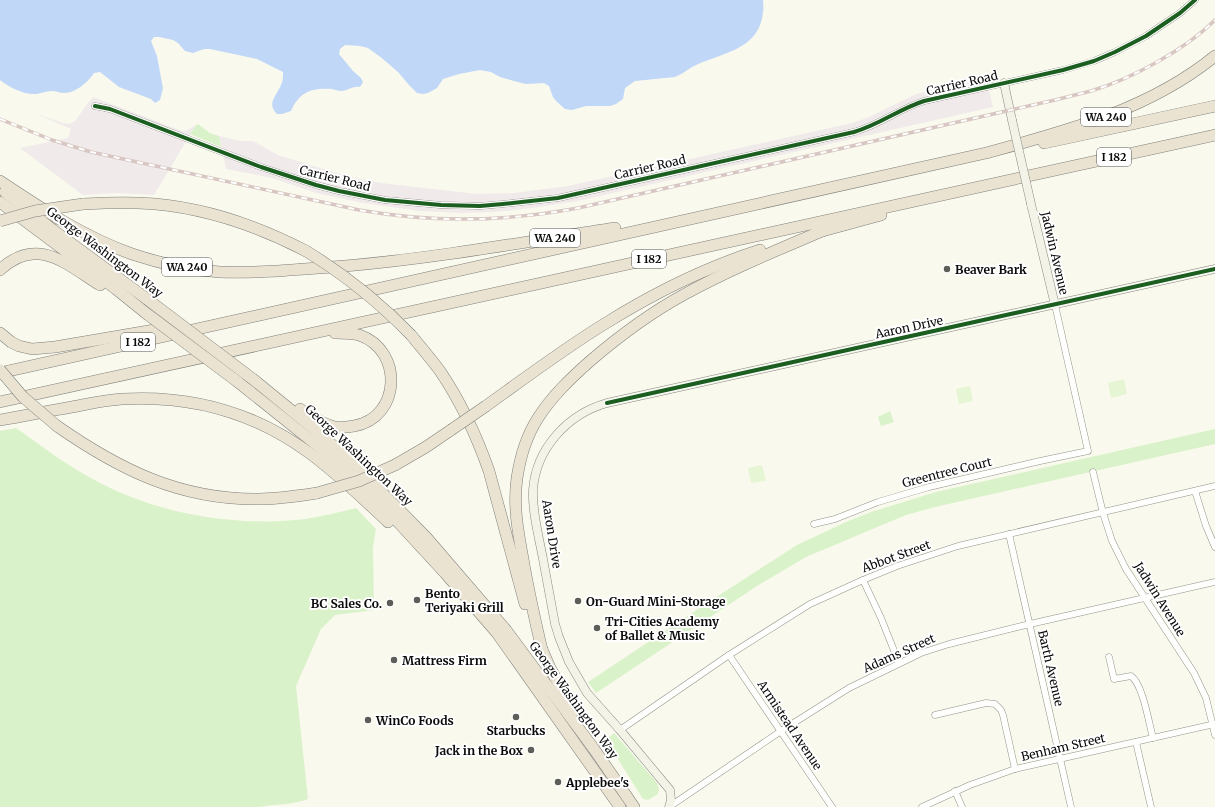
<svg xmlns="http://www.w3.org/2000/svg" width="1215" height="807" font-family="Merriweather,serif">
<rect width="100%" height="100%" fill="#f9f9ed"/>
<!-- industrial -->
<g fill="#f1eaeb">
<polygon points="986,78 993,107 578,201 525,209 494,212 461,213 419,211 363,203 316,193 272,178 226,169 219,136 240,141 253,141 278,155 333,172 360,179 381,183 477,194 514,193 568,186 852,123 867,118 916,94"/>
<polygon points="93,97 182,131 185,131 196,125 154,195 115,193 83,195 20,148 68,138 71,129 34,113 63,123 70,124 76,120 85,107"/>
</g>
<!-- green -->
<g fill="#daf2ca">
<polygon points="198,124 210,133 219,136 221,147 190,134 196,125"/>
<polygon points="890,411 894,422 881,426 878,417"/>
<path d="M16,428c28,20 56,41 86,56 61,31 136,43 204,35 17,-3 34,-7 50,-11l20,21 -3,19 1,62 -39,5 -14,14 -25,57 12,113c-15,6 -33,5 -49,8h-259v-376z"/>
<polygon points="1215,429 1215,444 935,507 906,515 806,557 757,586 596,693 588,682 701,607 797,545 846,522 871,512 936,492"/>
<polygon points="614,733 657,783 659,789 658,794 648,800 643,799 606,740"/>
</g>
<!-- pitch -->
<g fill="#e6f6d5">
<polygon points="1124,379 1127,394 1111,398 1108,383"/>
<polygon points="970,386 973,401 959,404 956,389"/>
<polygon points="762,465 766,481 751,483 748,468"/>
</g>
<!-- water -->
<path fill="#c0d7f8" d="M0,0h763c0,4 1,8 0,12 -3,34 -34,40 -60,50 -5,2 -10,4 -14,7 -5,3 -9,6 -14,8l-40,4 -10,7 -2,11 -7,5 -6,2h-24l-14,4 -7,-1 -9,-8 -3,-4 -4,-11 -5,-3 -18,1 -12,-3 -14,-4 -9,-5 -11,-2 -21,4 -16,5 -6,9 -9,5 -5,1 -6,-1 -8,-8 -11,-13 -15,-13 -15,-11 -8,-2 -15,-1 -5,4 -1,5 14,17 8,7 2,4 -3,5c-7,-1 -11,3 -18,4 -3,0 -6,-1 -10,-2 -20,-1 -32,2 -41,22l-9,3h-5c-11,-10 0,-19 4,-29 2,-4 2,-8 2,-13l-26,-13 -47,-10h-6l-11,4 -8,-2 -7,-8 -5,-3 -14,-3h-5l-3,4 6,15 5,27 1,5 -3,12 -5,3 -4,-4 -32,-12 -19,-15 -6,1c-6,9 -18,20 -30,20 -4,0 -8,-2 -12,-2 -5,0 -10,2 -15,3 -13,1 -27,-6 -37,-14z"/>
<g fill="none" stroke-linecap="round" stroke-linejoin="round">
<!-- street casing -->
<g stroke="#92928c" stroke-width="7">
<g id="street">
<path d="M95,106l15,3 151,58 55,18 23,6 46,9 56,5 39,1 23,-2 55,-6 296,-66c25,-7 45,-23 70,-31l139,-31 31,-9 21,-9 31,-16 34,-23 15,-13"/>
<polyline points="1093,472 1103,513 1112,541 1126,569 1194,673 1206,698 1215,735"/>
<polyline points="1195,491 1206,526 1215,547"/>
<polyline points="814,524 835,519 878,502 929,487 1040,461 1088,451 1055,305"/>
<polyline points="1009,534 1071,807"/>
<polyline points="863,580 881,618 899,663"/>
<polyline points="729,655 832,807"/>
<path d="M1109,657l5,22 17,-3c12,8 18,48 22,62"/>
<polyline points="935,715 986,703 995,704 1001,710 1003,715 1015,769"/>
<polyline points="620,730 729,655 810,604 863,580 897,566 958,546 1215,486"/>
<polyline points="1136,742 1151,807"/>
<polyline points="955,791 962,807"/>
<polyline points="669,807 781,731 849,688 921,653 949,644 1030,624 1215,582"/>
<polyline points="922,807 970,785 1015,769 1215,724"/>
</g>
</g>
<!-- secondary casing -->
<g stroke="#888883" stroke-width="9">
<g id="secondary">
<polyline points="1004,83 1012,120"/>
<polyline points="1031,204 1055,305"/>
<path d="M669,807l2,-7 -1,-10 -50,-60 -33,-37 -18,-31 -10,-25 -4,-13c-4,-21 -8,-43 -12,-65 -4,-22 -11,-47 -10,-69 3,-42 35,-76 74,-87l608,-134"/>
</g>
</g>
<!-- highway casing -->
<g stroke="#7f7f7a" stroke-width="12">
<g id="highway">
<polyline points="1044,143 1215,106"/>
<path d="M0,181c42,28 84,56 132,73 27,9 59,16 88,18 19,1 39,0 58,-1 22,-2 45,-3 67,-5 91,-8 180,-24 270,-38"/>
<polyline points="5,192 53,230 147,299"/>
<polyline points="0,202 116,289 147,314"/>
<path d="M83,204c18,-1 36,-2 55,-1 59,2 116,21 168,48"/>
<polyline points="815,233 881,215"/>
<path d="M0,270c37,-35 66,-6 100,15"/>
<polyline points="0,333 11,342 19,346 32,349 55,347 172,327"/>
<path d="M411,335c10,12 20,24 29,36 21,31 37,66 49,100l36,133"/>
<path d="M0,373l986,-220c80,-22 163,-43 229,-97"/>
<polyline points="254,380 314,429 353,463 426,537 506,630 594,749 634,807"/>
<polyline points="238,382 328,454 364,488 398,522 445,573 497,633 620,807"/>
<polyline points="0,402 1215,135"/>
<path d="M486,406c39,-28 79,-58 120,-83 48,-30 101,-56 154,-73"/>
<path d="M300,409c11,7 22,15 35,18 6,1 13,0 19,-1 47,-8 50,-76 5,-91 -8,-2 -16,-2 -24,-2"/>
<path d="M0,420c24,-4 48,-9 72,-13 16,-3 33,-7 50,-8 68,-4 131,13 186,53 28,20 54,46 80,70"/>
<path d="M57,426c63,44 124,74 202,73 20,0 39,-3 58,-6"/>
<polyline points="395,465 426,447 451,430"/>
<polyline points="540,645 550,668 574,711"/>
<path d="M542,650c-7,-30 -14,-61 -19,-91 -5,-27 -10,-54 -6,-81 3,-20 10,-43 21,-60 14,-22 32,-39 51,-56 29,-25 61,-49 96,-68 44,-24 90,-43 137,-63"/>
</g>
</g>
<!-- street -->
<use href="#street" stroke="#fefefc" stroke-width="6"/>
<!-- secondary -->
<use href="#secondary" stroke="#f3f4e7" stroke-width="8"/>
<!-- highway -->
<use href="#highway" stroke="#eae3d2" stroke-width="11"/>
<!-- rail casing -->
<g stroke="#d7c6c1" stroke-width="3.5">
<path id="rail" d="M0,119l52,21 39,12 268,58c74,13 145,12 219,-2l477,-108c12,-3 24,-6 36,-9 40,-12 94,-41 124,-71"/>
</g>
<!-- rail -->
<use href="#rail" stroke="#fff" stroke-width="2" stroke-dasharray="6" stroke-linecap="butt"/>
<!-- secondary-bridge casing -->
<g stroke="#888883" stroke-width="9" stroke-linecap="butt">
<polyline id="secondary-bridge" points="1012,120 1031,204"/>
</g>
<!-- highway-bridge casing -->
<g stroke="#7f7f7a" stroke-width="12" stroke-linecap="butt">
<g id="highway-bridge">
<polyline points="0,221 35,211 83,204"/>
<path d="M306,251c41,25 72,50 105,84"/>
<polyline points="147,299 254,380"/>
<polyline points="147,314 238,382"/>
<polyline points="0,370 23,397 57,426"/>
<polyline points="451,430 486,406"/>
<polyline points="317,493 359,481 395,465"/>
</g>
</g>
<!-- secondary-bridge -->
<use href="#secondary-bridge" stroke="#f3f4e7" stroke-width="8"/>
<!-- highway-bridge -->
<use href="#highway-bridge" stroke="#eae3d2" stroke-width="11"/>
<!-- cycleway casing -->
<g stroke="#fff" stroke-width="6">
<g id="cycleway">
<path d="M95,106l15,3 151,58 55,18 23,6 46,9 56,5 39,1 23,-2 55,-6 296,-66c25,-7 45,-23 70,-31l139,-31 31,-9 21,-9 31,-16 34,-23 15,-13"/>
<polyline points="607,403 1215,269"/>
</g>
</g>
<!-- cycleway -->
<use href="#cycleway" stroke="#1b5e20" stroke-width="4"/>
</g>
<!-- markers -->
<g fill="#5e5e59" stroke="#fff" stroke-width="1.5">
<circle cx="947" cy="269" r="4"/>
<circle cx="417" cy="600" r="4"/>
<circle cx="578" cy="601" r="4"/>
<circle cx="390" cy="603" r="4"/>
<circle cx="597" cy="628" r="4"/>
<circle cx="394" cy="660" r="4"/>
<circle cx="516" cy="717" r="4"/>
<circle cx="368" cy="720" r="4"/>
<circle cx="531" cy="750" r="4"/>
<circle cx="558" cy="782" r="4"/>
</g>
<g text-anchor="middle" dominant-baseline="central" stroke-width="4" stroke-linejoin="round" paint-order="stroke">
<!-- shield labels -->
<g fill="#fff" stroke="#545454" stroke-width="1">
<rect x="1081" y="108" width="50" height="18" rx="3"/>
<rect x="1097" y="148" width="34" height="18" rx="3"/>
<rect x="530" y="229" width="50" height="18" rx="3"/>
<rect x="632" y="250" width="34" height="18" rx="3"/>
<rect x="162" y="258" width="50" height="18" rx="3"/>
<rect x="121" y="333" width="34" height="18" rx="3"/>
</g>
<g font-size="11" font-weight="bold" fill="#0a0a0a">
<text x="1106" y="117">WA 240</text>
<text x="1114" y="157">I 182</text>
<text x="555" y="238">WA 240</text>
<text x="649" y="259">I 182</text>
<text x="187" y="267">WA 240</text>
<text x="138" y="342">I 182</text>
</g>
<!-- street labels -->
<g font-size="12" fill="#0a0a0a" stroke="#fff">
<text transform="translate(962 83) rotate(-13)">Carrier Road</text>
<text transform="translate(650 167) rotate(-13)">Carrier Road</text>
<text transform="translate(335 178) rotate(14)">Carrier Road</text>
<text transform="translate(105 252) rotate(37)">George Washington Way</text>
<text transform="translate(1055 253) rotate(77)">Jadwin Avenue</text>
<text transform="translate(909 327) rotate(-12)">Aaron Drive</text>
<text transform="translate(359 455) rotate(43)">George Washington Way</text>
<text transform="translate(947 472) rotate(-14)">Greentree Court</text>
<text transform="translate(552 534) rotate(81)">Aaron Drive</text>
<text transform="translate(896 556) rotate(-20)">Abbot Street</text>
<text transform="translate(1160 599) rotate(58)">Jadwin Avenue</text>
<text transform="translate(899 653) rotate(-24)">Adams Street</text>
<text transform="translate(1051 668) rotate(77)">Barth Avenue</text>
<text transform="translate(574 700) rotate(54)">George Washington Way</text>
<text transform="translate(790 725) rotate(56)">Armistead Avenue</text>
<text transform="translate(1063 747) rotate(-13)">Benham Street</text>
</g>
<!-- poi labels -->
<g font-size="12" font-weight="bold" fill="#0a0a0a" stroke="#fff" text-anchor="start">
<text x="955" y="269">Beaver Bark</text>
<text x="425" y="593">Bento<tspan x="425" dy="14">Teriyaki Grill</tspan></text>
<text x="586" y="601">On-Guard Mini-Storage</text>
<text x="382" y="603" text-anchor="end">BC Sales Co.</text>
<text x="605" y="621">Tri-Cities Academy<tspan x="605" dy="14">of Ballet &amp; Music</tspan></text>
<text x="402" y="660">Mattress Firm</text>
<text x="376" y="720">WinCo Foods</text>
<text x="516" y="730" text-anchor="middle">Starbucks</text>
<text x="523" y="750" text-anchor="end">Jack in the Box</text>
<text x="566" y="782">Applebee's</text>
</g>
</g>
</svg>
